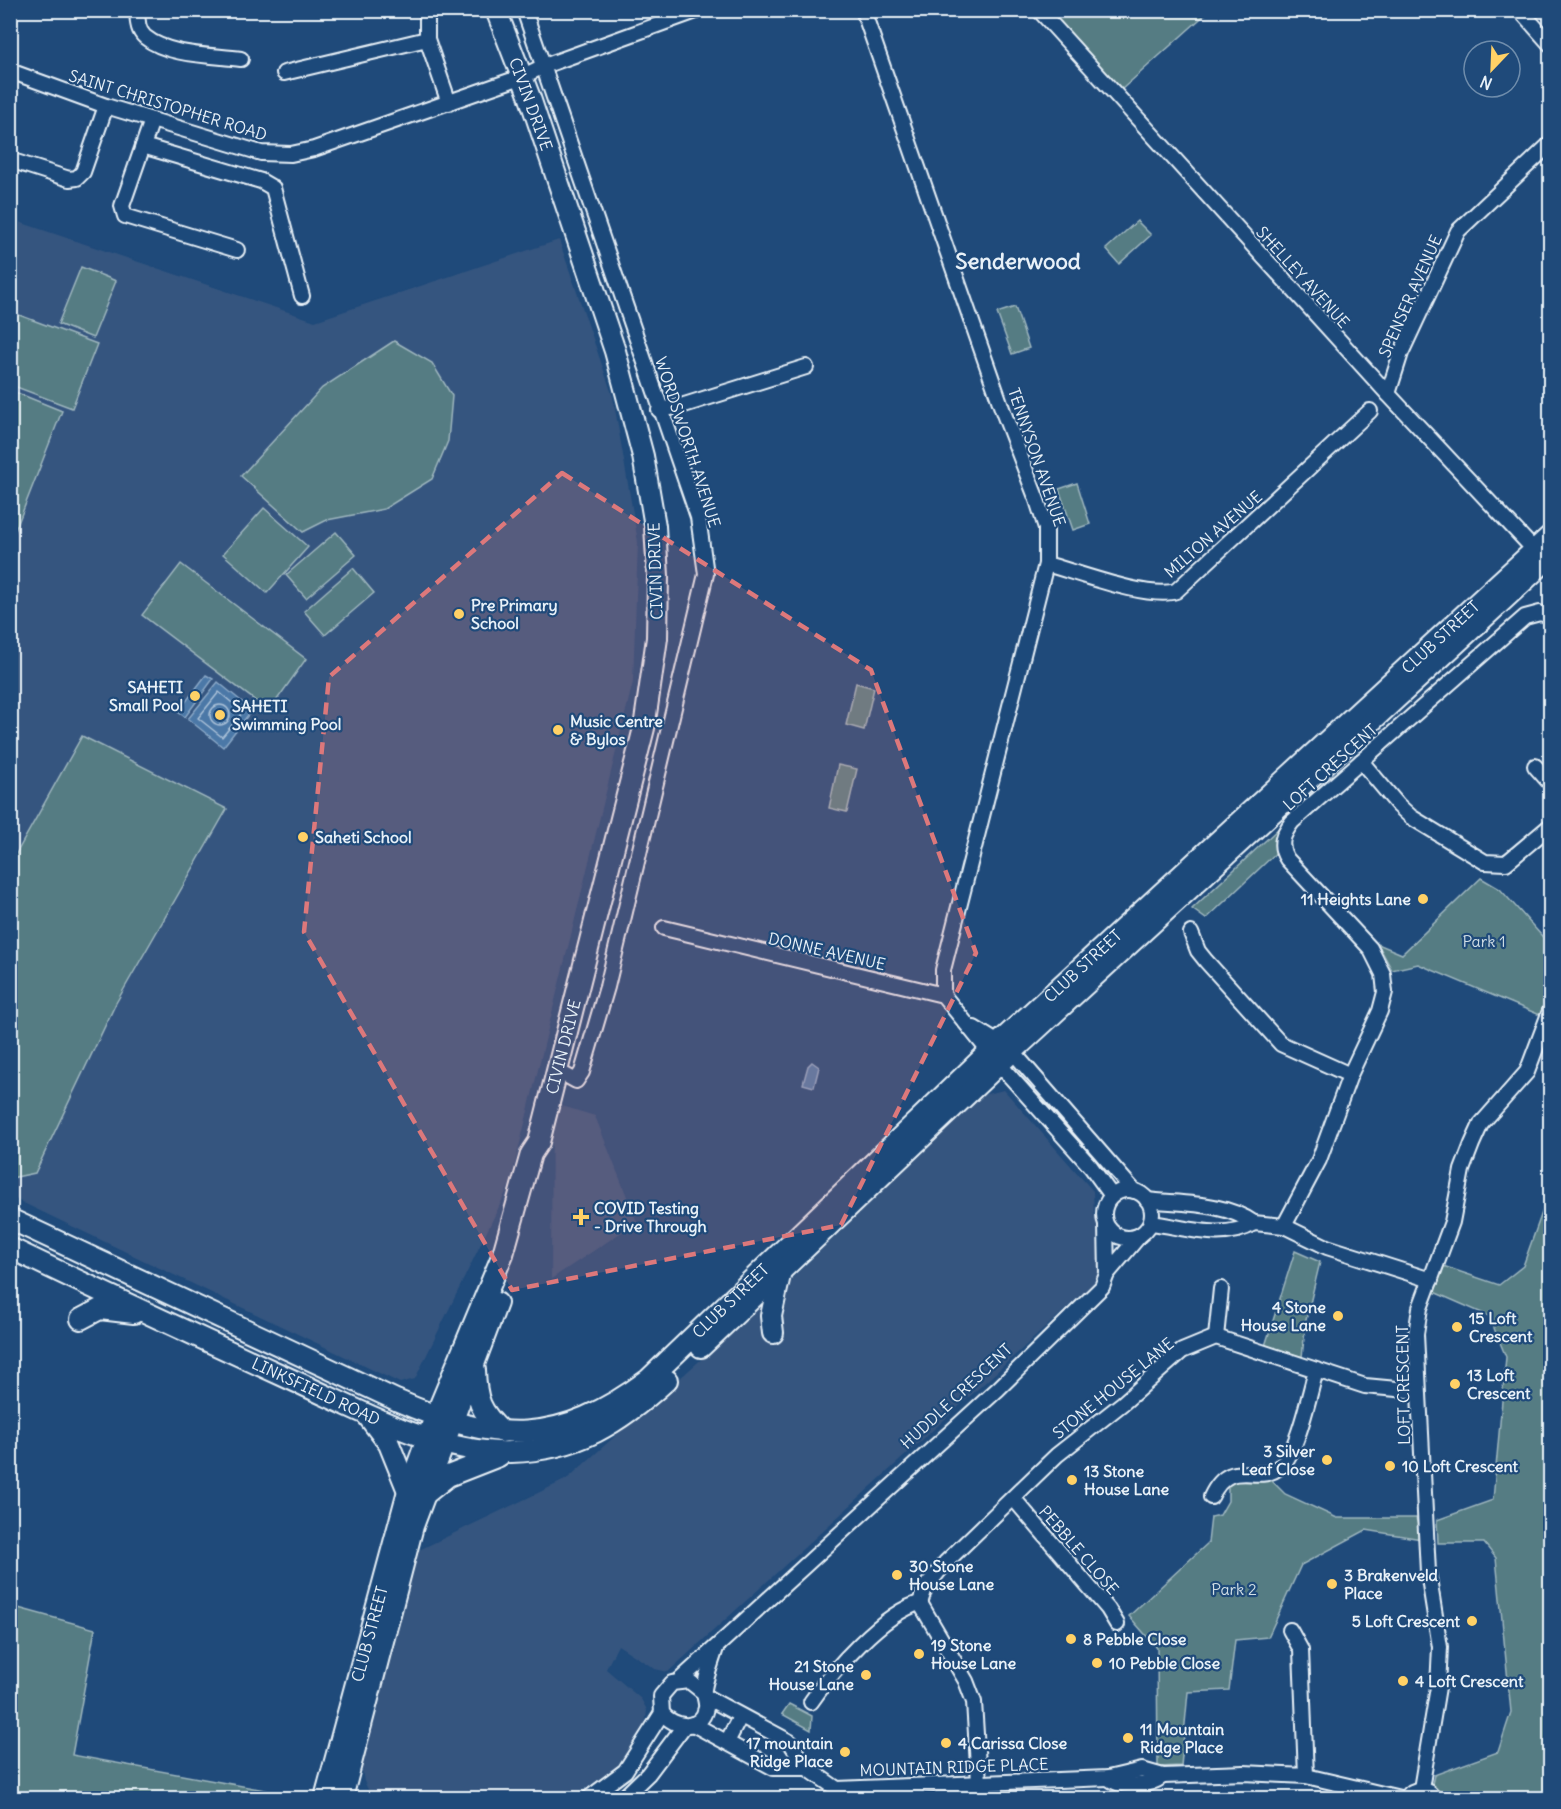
<svg xmlns="http://www.w3.org/2000/svg" width="1561" height="1809" font-family="Delius,sans-serif">
<rect width="100%" height="100%" fill="#1f4a7a"/>
<filter id="ink" filterUnits="userSpaceOnUse"><feTurbulence type="fractalNoise" baseFrequency=".0167" numOctaves="2"/><feDisplacementMap in="SourceGraphic" scale="12" xChannelSelector="R" yChannelSelector="G"/><feConvolveMatrix kernelMatrix="1 2 1 2 8 2 1 2 1" color-interpolation-filters="sRGB"/></filter>
<g filter="url(#ink)">
<!-- built -->
<g fill="#35557f">
<polygon points="10,219 315,321 559,240 613,397 638,542 633,682 510,1184 415,1379 400,1383 11,1197"/>
<polygon points="1004,1090 1093,1191 1094,1214 1104,1241 1103,1269 1093,1284 668,1672 655,1669 618,1645 606,1669 641,1699 647,1710 645,1726 633,1748 616,1767 597,1781 571,1798 372,1798 364,1781 361,1765 417,1551 567,1479 789,1281 978,1096"/>
<polygon points="552,1103 595,1116 637,1222 551,1279"/>
</g>
<!-- green -->
<g fill="#557c83" stroke="#9eb6be" stroke-width="1.5">
<polygon points="1049,11 1209,11 1121,90"/>
<polygon points="1137,221 1151,235 1119,264 1106,249"/>
<polygon points="81,267 116,281 93,338 58,324"/>
<polygon points="1015,307 1029,348 1012,354 997,313"/>
<polygon points="11,312 97,344 72,408 11,385"/>
<polygon points="394,341 432,363 452,396 448,441 432,479 384,509 327,520 303,532 241,476 322,388"/>
<polygon points="10,390 62,411 13,536 10,535"/>
<polygon points="1077,483 1090,524 1073,530 1059,489"/>
<polygon points="264,508 308,547 267,593 223,554"/>
<polygon points="336,532 356,555 306,598 286,575"/>
<polygon points="181,564 306,659 269,711 142,615"/>
<polygon points="353,568 374,593 325,635 304,611"/>
<polygon points="856,683 874,688 864,730 846,725"/>
<polygon points="82,736 227,809 116,1003 35,1173 11,1178 11,863"/>
<polygon points="838,765 857,769 847,812 829,808"/>
<polygon points="1279,828 1278,851 1206,919 1192,909"/>
<polygon points="1481,878 1500,889 1550,945 1550,990 1540,1015 1418,964 1392,970 1378,944 1402,954"/>
<polygon points="1550,1190 1550,1798 1437,1798 1431,1788 1434,1775 1498,1752 1511,1712 1496,1558 1484,1543 1438,1543 1437,1520 1493,1500 1506,1357 1489,1316 1434,1292 1443,1266 1499,1285 1523,1266"/>
<polygon points="1295,1251 1320,1262 1306,1320 1302,1357 1265,1346"/>
<polygon points="1245,1479 1271,1480 1285,1494 1337,1518 1416,1518 1422,1539 1366,1530 1301,1565 1268,1637 1235,1640 1229,1690 1188,1692 1181,1766 1158,1767 1157,1648 1129,1616 1208,1543 1211,1517 1220,1515 1228,1501 1228,1483"/>
<polygon points="11,1606 95,1629 72,1755 308,1798 11,1798"/>
<polygon points="789,1704 812,1716 811,1730 782,1714"/>
</g>
<!-- water -->
<g fill="#4c78a7" stroke="#8aa8c7" stroke-width="1.5">
<polygon points="206,675 213,679 185,717 178,712"/>
<polygon points="218,682 252,710 223,747 188,719"/>
<polygon points="812,1062 819,1067 814,1087 803,1084 808,1066"/>
</g>
<g fill="none" stroke-linecap="round" stroke-linejoin="round">
<!-- shore -->
<g stroke="#aac1d8" stroke-width="1.5">
<polygon points="219,692 243,712 222,737 198,718"/>
<circle cx="220" cy="715" r="10"/>
</g>
<!-- minor casing -->
<g stroke="#e8f1f8" stroke-width="18">
<g id="minor">
<path d="M138,10c-1,9 -1,20 7,27 23,19 67,18 96,22"/>
<polyline points="427,10 427,39 449,103"/>
<polyline points="524,10 698,517 706,574 607,987 582,1072 576,1081 558,1071"/>
<polyline points="863,10 1004,414 1037,500 1046,528 1046,564 943,970 943,995"/>
<polyline points="1039,10 1388,394 1539,555"/>
<polyline points="1520,10 1550,44"/>
<polyline points="10,71 106,106 261,153 291,154 314,149 521,77 544,66 699,10"/>
<polyline points="284,73 427,39"/>
<polyline points="152,120 122,206 125,216 237,250"/>
<polyline points="143,146 261,181 273,188 302,296"/>
<polyline points="10,160 69,179 77,178 83,172 106,106"/>
<polyline points="1388,394 1401,353 1458,231 1550,144"/>
<polyline points="659,410 681,406 806,367"/>
<path d="M1046,564c30,8 103,36 130,27l194,-180"/>
<polyline points="1361,761 1398,805 1411,817 1485,862 1506,863 1550,826"/>
<polyline points="1535,766 1550,783"/>
<polyline points="664,928 943,995 999,1064 1091,1167 1112,1196"/>
<polyline points="1191,933 1198,951 1206,961 1281,1044 1350,1075"/>
<polyline points="974,1028 1013,1052 1134,1191"/>
<circle cx="1128" cy="1214" r="24"/>
<path d="M1147,1200c37,4 77,2 107,23"/>
<path d="M1151,1223c34,4 73,19 103,0"/>
<polyline points="1254,1223 1284,1226 1327,1247 1431,1280"/>
<polyline points="1106,1225 1107,1274"/>
<path d="M1284,1226l35,-66 31,-85 30,-64 5,-19 -2,-18 -13,-26 -83,-89c-9,-14 -4,-25 5,-37l233,-205 15,-4 10,3"/>
<polyline points="1216,1337 1221,1289"/>
<path d="M1211,1497c20,-43 46,-10 70,-31 17,-15 28,-72 35,-95"/>
<polyline points="1014,1499 1108,1609 1117,1624"/>
<polyline points="920,1603 925,1588 946,1562 1057,1455 1123,1403 1182,1351 1216,1337 1365,1386 1418,1391"/>
<polyline points="920,1603 966,1681 974,1702 979,1782"/>
<polyline points="1290,1630 1301,1650 1306,1776"/>
<polyline points="680,1680 998,1389 1102,1287 1107,1274 1140,1235"/>
<path d="M703,1692l-14,-11 -17,2 -11,13 1,17c12,15 39,19 44,-5 1,-6 -3,-13 -2,-19 2,-13 8,-28 12,-41"/>
<polyline points="706,1697 790,1742 807,1768 837,1789 1108,1778 1142,1770 1163,1776 1244,1773 1306,1776 1400,1798"/>
<path d="M811,1702c21,-31 73,-90 109,-99"/>
<polyline points="693,1724 774,1768 807,1768"/>
<polyline points="727,1742 740,1717"/>
<path d="M1108,1778c13,11 41,9 55,-2"/>
<polyline points="1421,1789 1438,1687 1440,1647 1428,1572 1416,1334 1420,1308 1452,1222 1462,1170 1472,1144 1481,1124 1527,1072 1550,1011"/>
<polyline points="589,1798 625,1771 662,1713"/>
<polyline points="623,1798 648,1774 684,1726"/>
<path d="M1406,1798c8,-11 20,-11 28,0"/>
</g>
</g>
<!-- secondary casing -->
<g stroke="#e8f1f8" stroke-width="24">
<g id="secondary">
<path id="s1" d="M10,1219l386,181c101,44 162,47 253,-21l341,-328 560,-515"/>
<path id="s2" d="M10,1248c93,45 186,88 280,131 66,29 147,76 221,73 67,-2 108,-28 156,-72"/>
<polyline points="81,1319 100,1309 134,1313"/>
<polyline points="773,1333 771,1316 780,1275"/>
<polyline points="701,1347 999,1064 1550,557"/>
<path d="M475,1370c1,30 5,41 27,62"/>
<polyline points="367,1415 389,1444 408,1491"/>
<polyline points="423,1496 448,1476 499,1456"/>
<path id="s3" d="M325,1798l83,-307 27,-74 68,-163 28,-100 8,-12 105,-414 13,-90 1,-62 -3,-50 -12,-70 -28,-105 -86,-256 -33,-85"/>
<polyline points="342,1798 413,1526 497,1303"/>
</g>
</g>
<!-- minor -->
<use href="#minor" stroke="#1f4a7a" stroke-width="14"/>
<!-- secondary -->
<use href="#secondary" stroke="#1f4a7a" stroke-width="20"/>
</g>
</g>
<!-- marked area -->
<path fill="#dd787b" fill-opacity="0.2" stroke="#dd787b" stroke-width="4.5" stroke-dasharray="12 8" stroke-linejoin="round" d="M562,473l309,197 105,283 -135,272 -329,65 -208,-358 25,-255z"/>
<!-- markers -->
<g fill="#ffd166" stroke="#1f4a7a" stroke-width="2">
<circle cx="459" cy="614" r="6"/>
<circle cx="195" cy="696" r="6"/>
<circle cx="220" cy="715" r="6"/>
<circle cx="558" cy="730" r="6"/>
<circle cx="303" cy="837" r="6"/>
<circle cx="1423" cy="899" r="6"/>
<path d="M578 1208h6v6h6v6h-6v6h-6v-6h-6v-6h6z"/>
<circle cx="1338" cy="1316" r="6"/>
<circle cx="1457" cy="1327" r="6"/>
<circle cx="1455" cy="1384" r="6"/>
<circle cx="1327" cy="1460" r="6"/>
<circle cx="1390" cy="1466" r="6"/>
<circle cx="1072" cy="1480" r="6"/>
<circle cx="897" cy="1575" r="6"/>
<circle cx="1332" cy="1584" r="6"/>
<circle cx="1472" cy="1621" r="6"/>
<circle cx="1071" cy="1639" r="6"/>
<circle cx="919" cy="1654" r="6"/>
<circle cx="1097" cy="1663" r="6"/>
<circle cx="866" cy="1675" r="6"/>
<circle cx="1403" cy="1681" r="6"/>
<circle cx="1128" cy="1738" r="6"/>
<circle cx="946" cy="1743" r="6"/>
<circle cx="845" cy="1752" r="6"/>
</g>
<g text-anchor="middle" dominant-baseline="central" stroke-width="4.5" stroke-linejoin="round" paint-order="stroke">
<!-- street labels -->
<g font-size="16" fill="#e8f1f8" stroke="#1f4a7a">
<text transform="translate(531 104) rotate(70)">CIVIN DRIVE</text>
<text transform="translate(168 105) rotate(17)">SAINT CHRISTOPHER ROAD</text>
<text transform="translate(1303 277) rotate(48)">SHELLEY AVENUE</text>
<text transform="translate(1410 296) rotate(-66)">SPENSER AVENUE</text>
<text transform="translate(688 442) rotate(72)">WORDSWORTH AVENUE</text>
<text transform="translate(1037 457) rotate(71)">TENNYSON AVENUE</text>
<text transform="translate(1213 534) rotate(-41)">MILTON AVENUE</text>
<text transform="translate(655 571) rotate(-92)">CIVIN DRIVE</text>
<text stroke="none"><textPath href="#s1" startOffset="1782">CLUB STREET</textPath></text>
<text transform="translate(1330 767) rotate(-42)">LOFT CRESCENT</text>
<text transform="translate(827 951) rotate(13)">DONNE AVENUE</text>
<text stroke="none"><textPath href="#s1" startOffset="1296">CLUB STREET</textPath></text>
<text stroke="none"><textPath href="#s3" startOffset="790">CIVIN DRIVE</textPath></text>
<text stroke="none"><textPath href="#s1" startOffset="810">CLUB STREET</textPath></text>
<text transform="translate(1403 1385) rotate(-91)">LOFT CRESCENT</text>
<text transform="translate(1113 1388) rotate(-39)">STONE HOUSE LANE</text>
<text stroke="none"><textPath href="#s2" startOffset="338">LINKSFIELD ROAD</textPath></text>
<text transform="translate(956 1396) rotate(-43)">HUDDLE CRESCENT</text>
<text transform="translate(1079 1550) rotate(49)">PEBBLE CLOSE</text>
<text stroke="none"><textPath href="#s3" startOffset="170">CLUB STREET</textPath></text>
<text transform="translate(954 1767) rotate(-2)">MOUNTAIN RIDGE PLACE</text>
</g>
<!-- poi labels -->
<g font-size="16" font-weight="bold" fill="#e8f1f8" stroke="#1f4a7a" text-anchor="start">
<text x="471" y="605">Pre Primary<tspan x="471" dy="18">School</tspan></text>
<text x="183" y="687" text-anchor="end">SAHETI<tspan x="183" dy="18">Small Pool</tspan></text>
<text x="232" y="706">SAHETI<tspan x="232" dy="18">Swimming Pool</tspan></text>
<text x="570" y="721">Music Centre<tspan x="570" dy="18">&amp; Bylos</tspan></text>
<text x="315" y="837">Saheti School</text>
<text x="1411" y="899" text-anchor="end">11 Heights Lane</text>
<text x="594" y="1208">COVID Testing<tspan x="594" dy="18">- Drive Through</tspan></text>
<text x="1326" y="1307" text-anchor="end">4 Stone<tspan x="1326" dy="18">House Lane</tspan></text>
<text x="1469" y="1318">15 Loft<tspan x="1469" dy="18">Crescent</tspan></text>
<text x="1467" y="1375">13 Loft<tspan x="1467" dy="18">Crescent</tspan></text>
<text x="1315" y="1451" text-anchor="end">3 Silver<tspan x="1315" dy="18">Leaf Close</tspan></text>
<text x="1402" y="1466">10 Loft Crescent</text>
<text x="1084" y="1471">13 Stone<tspan x="1084" dy="18">House Lane</tspan></text>
<text x="909" y="1566">30 Stone<tspan x="909" dy="18">House Lane</tspan></text>
<text x="1344" y="1575">3 Brakenveld<tspan x="1344" dy="18">Place</tspan></text>
<text x="1460" y="1621" text-anchor="end">5 Loft Crescent</text>
<text x="1083" y="1639">8 Pebble Close</text>
<text x="931" y="1645">19 Stone<tspan x="931" dy="18">House Lane</tspan></text>
<text x="1109" y="1663">10 Pebble Close</text>
<text x="854" y="1666" text-anchor="end">21 Stone<tspan x="854" dy="18">House Lane</tspan></text>
<text x="1415" y="1681">4 Loft Crescent</text>
<text x="1140" y="1729">11 Mountain<tspan x="1140" dy="18">Ridge Place</tspan></text>
<text x="833" y="1743" text-anchor="end">17 mountain<tspan x="833" dy="18">Ridge Place</tspan></text>
<text x="958" y="1743">4 Carissa Close</text>
</g>
<!-- park labels -->
<g font-size="16" fill="#d2dfe6" stroke="#1f4a7a">
<text x="1484" y="941">Park 1</text>
<text x="1234" y="1589">Park 2</text>
</g>
<!-- district labels -->
<g font-size="22" font-weight="bold" fill="#e8f1f8" stroke="#1f4a7a">
<text x="1018" y="261">Senderwood</text>
</g>
</g>
<!-- margin -->
<rect width="1561" height="1809" fill="none" stroke="#1f4a7a" stroke-width="36"/>
<rect x="18" y="18" width="1525" height="1773" fill="none" stroke="#e8f1f8" stroke-width="2" filter="url(#ink)"/>
<!-- north arrow -->
<g transform="translate(1492 69) rotate(203)"><circle r="28" fill="#1f4a7a" stroke="#6f8dac" stroke-width="1.5"/>
<path d="M0-4.5L10 22L0 15L-10 22Z" fill="#ffd166"/>
<text y="-9" font-size="16" font-weight="bold" text-anchor="middle" fill="#e8f1f8">N</text>
</g>
</svg>
